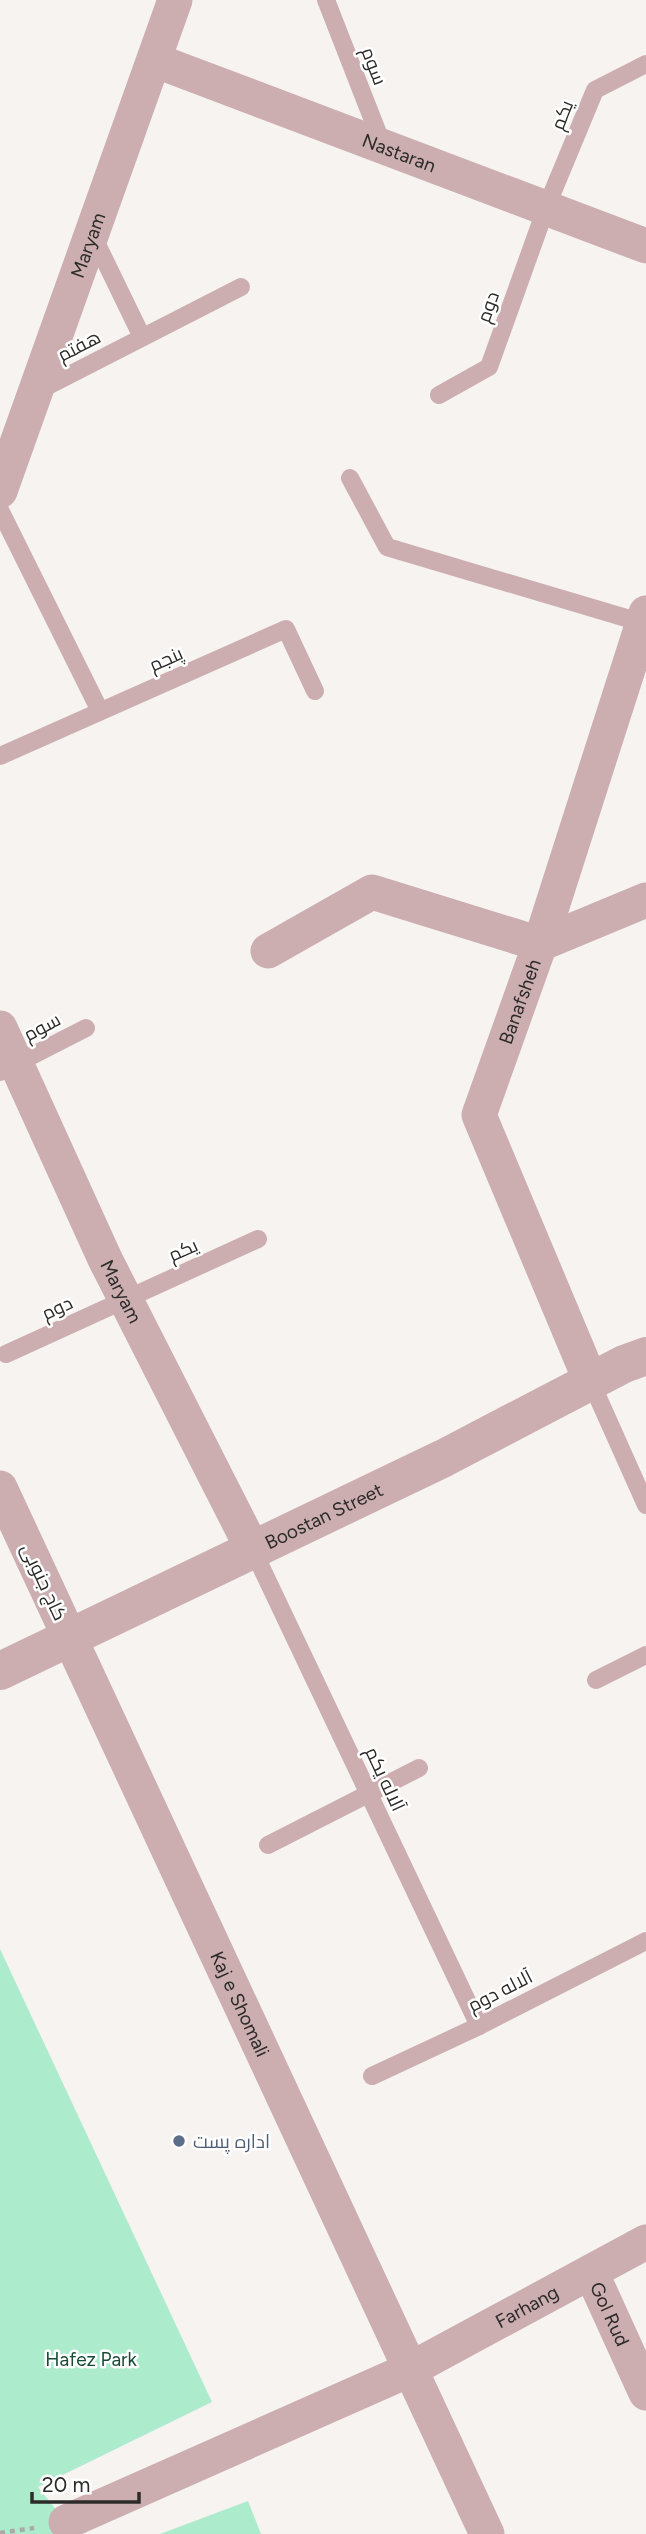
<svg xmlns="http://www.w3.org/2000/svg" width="646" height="2534" font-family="Figtree,Cairo,sans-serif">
<rect width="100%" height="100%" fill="#f6f3f1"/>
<!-- green -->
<g fill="#acebcc">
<polygon points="0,1949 212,2402 38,2487 66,2522 70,2534 0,2534"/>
<polygon points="248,2501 261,2534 160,2534"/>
</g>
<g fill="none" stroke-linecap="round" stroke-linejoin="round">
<!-- path -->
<polyline stroke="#aba9a7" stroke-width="4.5" stroke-dasharray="5 5" stroke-linecap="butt" points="0,2533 34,2528"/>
<!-- service -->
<g stroke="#ccaeb1" stroke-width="18">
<polyline points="326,0 383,146"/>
<polyline points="92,234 142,337"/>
<polyline points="36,392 241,287"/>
<polyline points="439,395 489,367 546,208 595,90 646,64"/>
<polyline points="350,478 387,547 643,623"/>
<polyline points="0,510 100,711"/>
<polyline points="0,756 286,629 315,691"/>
<polyline points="0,1072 86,1028"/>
<polyline points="6,1354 258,1239"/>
<polyline points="591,1382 646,1505"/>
<polyline points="253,1550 479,2026"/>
<polyline points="596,1680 646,1655"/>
<polyline points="268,1845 419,1768"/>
<polyline points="372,2076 479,2026 646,1941"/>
</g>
<!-- minor -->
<g stroke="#ccaeb1" stroke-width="35">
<path id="s1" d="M154,60l492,186"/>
<path id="s2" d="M0,491l175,-491"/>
<polyline points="268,951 372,892 540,944 646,900"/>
<path id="s3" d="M0,1028l105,231 148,291"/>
<path id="s4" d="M591,1382l-112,-267 61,-171 106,-331"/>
<path id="s5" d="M0,1488l487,1046"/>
<path id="s6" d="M591,2272l55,121"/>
<path id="s7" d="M66,2522l343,-152 237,-128"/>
</g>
<!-- tertiary -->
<path stroke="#ccaeb1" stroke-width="38" id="s8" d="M0,1671l444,-213 180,-94 22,-8"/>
</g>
<!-- markers -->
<circle fill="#5c6f8a" stroke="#fff" stroke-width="2.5" cx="179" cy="2141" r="7"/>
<g text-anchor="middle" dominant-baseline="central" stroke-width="5" stroke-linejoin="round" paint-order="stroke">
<!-- street labels -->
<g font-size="19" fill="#2c2b2a" stroke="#fff">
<text transform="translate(374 66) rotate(69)">سوم</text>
<text transform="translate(562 115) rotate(-68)">یکم</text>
<text stroke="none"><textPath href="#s1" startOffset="262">Nastaran</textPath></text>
<text stroke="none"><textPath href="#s2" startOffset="261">Maryam</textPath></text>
<text transform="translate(488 307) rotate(-70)">دوم</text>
<text transform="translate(79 346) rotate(-27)">هفتم</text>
<text transform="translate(166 659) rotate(-24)">پنجم</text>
<text stroke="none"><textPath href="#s4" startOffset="410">Banafsheh</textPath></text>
<text transform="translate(42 1027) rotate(-28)">سوم</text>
<text transform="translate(183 1250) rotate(-24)">یکم</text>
<text stroke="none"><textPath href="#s3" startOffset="290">Maryam</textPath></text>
<text transform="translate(57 1308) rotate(-25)">دوم</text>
<text stroke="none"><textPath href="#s8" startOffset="359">Boostan Street</textPath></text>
<text transform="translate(44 1582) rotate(65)">کاج جنوبی</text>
<text transform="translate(385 1779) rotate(65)">آلاله یکم</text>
<text transform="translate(500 1991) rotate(-27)">آلاله دوم</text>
<text stroke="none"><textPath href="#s5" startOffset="569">Kaj e Shomali</textPath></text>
<text stroke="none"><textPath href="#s7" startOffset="509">Farhang</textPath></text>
<text stroke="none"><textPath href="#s6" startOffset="46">Gol Rud</textPath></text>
</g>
<!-- service labels -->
<g font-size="19" fill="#4e5e75" stroke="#fff" text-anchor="start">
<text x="193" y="2141">اداره پست</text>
</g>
<!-- park labels -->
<g font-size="19" fill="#184b36" stroke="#fff">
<text x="91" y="2359">Hafez Park</text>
</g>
</g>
<!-- scale -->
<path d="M32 2492v10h107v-10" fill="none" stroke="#2c2b2a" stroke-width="3.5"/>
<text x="42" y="2492" font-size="21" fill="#2c2b2a" stroke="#ffffff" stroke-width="5" paint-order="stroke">20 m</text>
</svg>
